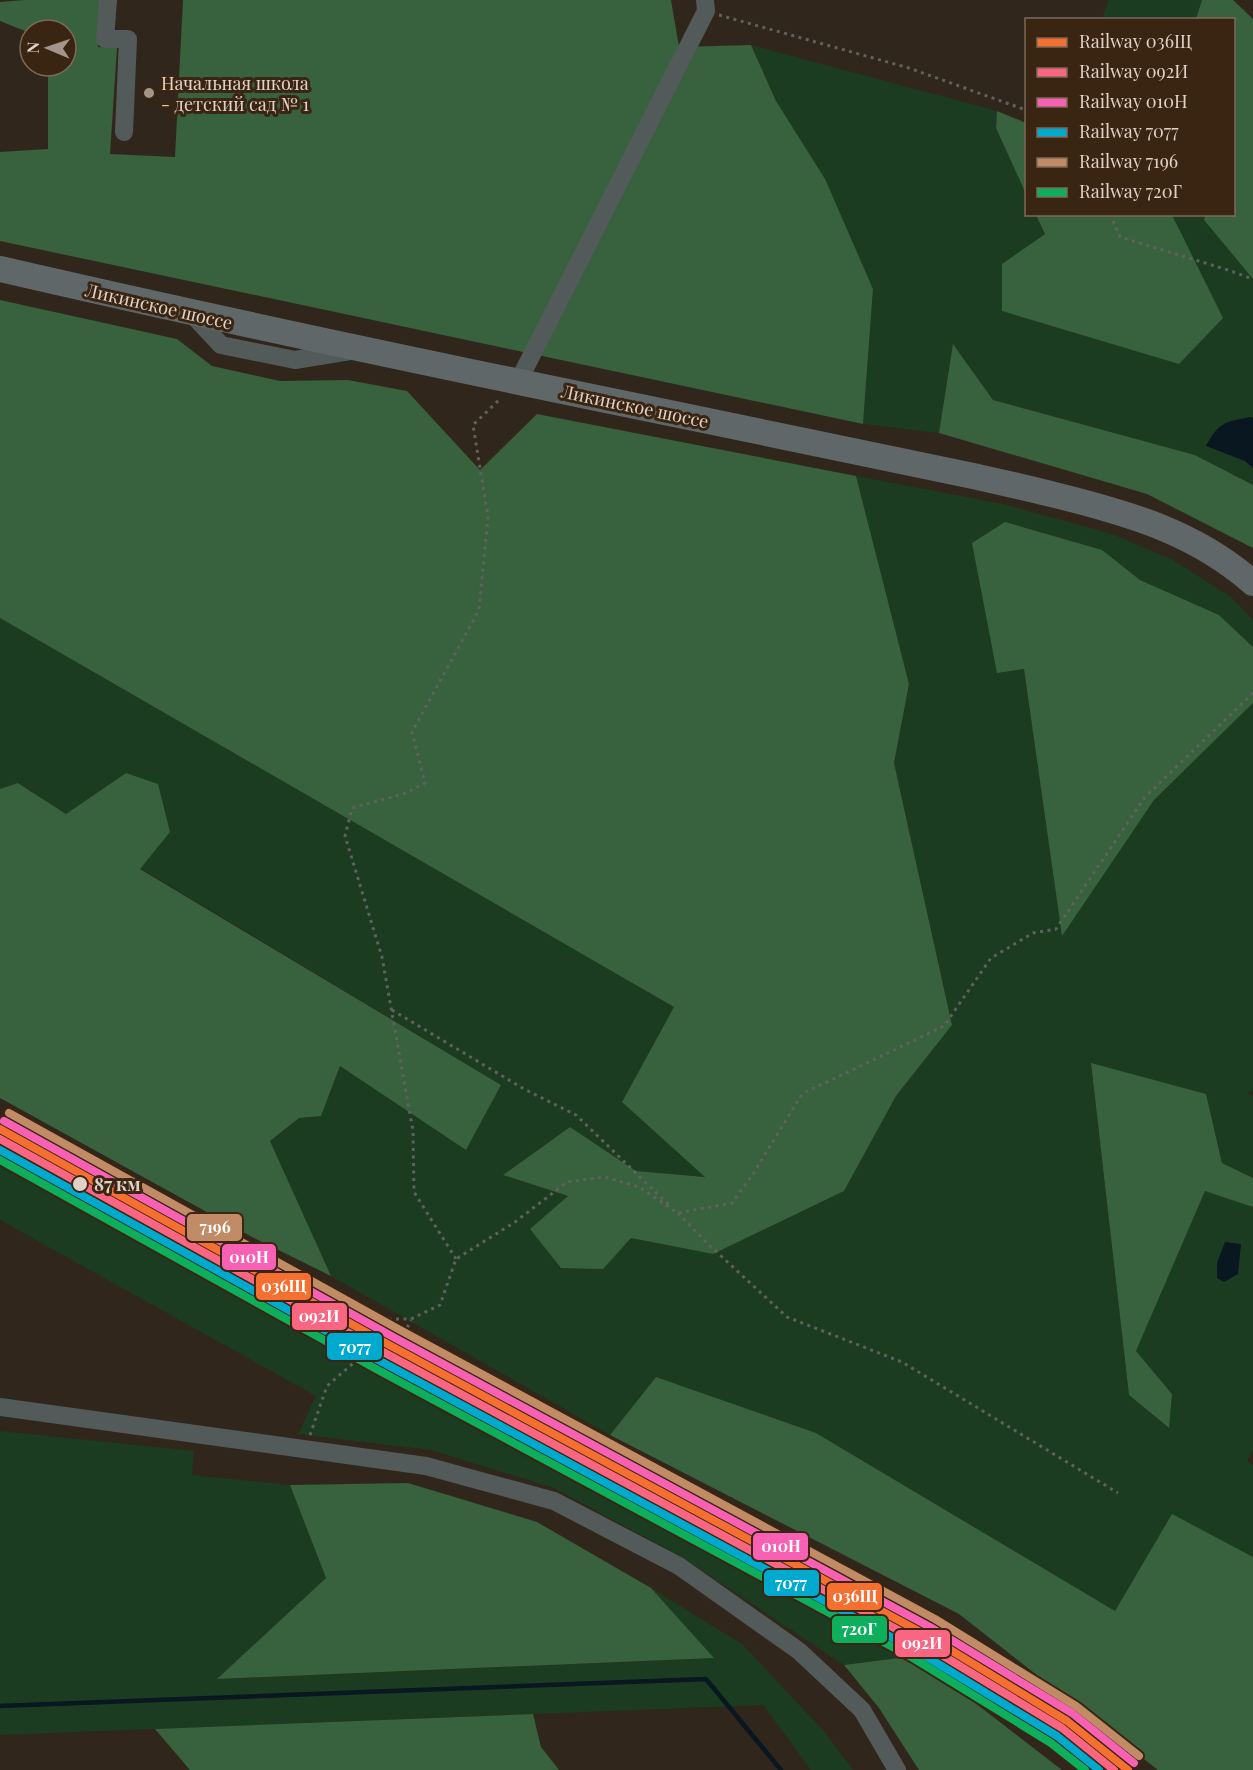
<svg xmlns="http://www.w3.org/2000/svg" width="1253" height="1770" font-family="'Playfair Display',serif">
<rect width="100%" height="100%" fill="#31261b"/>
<!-- green -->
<g fill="#1b3c20">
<polygon points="1109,0 1202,0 1196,19 1102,19"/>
<polygon points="751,45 997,111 996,128 1026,194 1026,214 1036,215 1045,234 1003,264 1136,215 1205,215 1204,220 1253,279 1253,418 1250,417 1206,445 1245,461 1253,468 1253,485 1195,455 993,400 954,345 939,433 863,424 873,289 776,101"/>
<polygon points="856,476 1003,504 1112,534 1173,560 1231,597 1253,620 1253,647 1219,615 1140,580 1101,550 998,673 1024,669 1062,935 1154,800 1253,703 1253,1090 1248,1093 1253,1096 1253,1178 1222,1163 1206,1094 1091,1064 1129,1395 1168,1428 1172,1394 1136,1351 1205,1190 1253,1207 1253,1450 1247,1461 1253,1465 1253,1557 1172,1515 1115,1611 816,1433 656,1377 610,1435 331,1276 270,1141 299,1118 321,1116 340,1066 466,1150 501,1085 140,868 126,773 66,814 19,783 0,789 0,618 674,1007 622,1102 706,1177 636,1171 570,1127 504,1175 568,1196 531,1230 631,1238 713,1254 844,1191 896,1096 952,1025 894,763 909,684"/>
<polygon points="5,1159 914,1656 844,1665 680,1556 554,1488 431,1450 298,1434 316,1396 0,1220 0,1169"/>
<polygon points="0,1431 194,1451 192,1475 290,1485 326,1578 218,1679 714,1658 651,1588 742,1644 823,1730 853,1770 811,1770 763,1705 0,1735"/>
</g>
<!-- forest -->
<g fill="#38613e">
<polygon points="25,0 100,0 98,47 117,48 110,154 175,157 183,0 671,0 679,47 751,45 776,101 825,179 873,289 863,424 0,241 0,152 48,149 48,66 66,66 66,30 30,30 30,33 0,21 0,2"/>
<polygon points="1202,0 1233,0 1253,19 1253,279 1204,220 1205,215 1234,214 1234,20 1196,19"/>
<polygon points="997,111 1026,123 1026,194 996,128"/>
<polygon points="1036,215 1172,215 1223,318 1179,364 1002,311 1002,264 1045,234"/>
<polygon points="0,300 177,339 212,366 280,381 348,380 407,391 480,470 537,414 856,476 909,684 894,763 952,1025 896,1096 844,1191 713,1254 631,1238 603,1269 561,1268 530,1229 568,1196 503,1175 570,1127 636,1171 705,1177 622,1102 674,1007 0,618"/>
<polygon points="953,344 993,400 1195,455 1253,485 1253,548 1147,494 939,433"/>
<polygon points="1005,522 1102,550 1140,580 1219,615 1253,647 1253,703 1154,800 1062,936 1024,669 997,673 972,543"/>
<polygon points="126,773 158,784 170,832 140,869 501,1085 466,1150 340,1066 321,1116 299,1118 270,1141 331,1276 252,1237 0,1098 0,789 18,783 66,814"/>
<polygon points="1091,1063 1206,1094 1222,1163 1253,1178 1253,1207 1205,1191 1136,1351 1172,1394 1169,1428 1129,1395"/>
<polygon points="656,1377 816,1433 1115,1611 1172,1514 1253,1557 1253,1770 1158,1770 959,1614 610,1435"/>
<polygon points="408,1483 537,1522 651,1588 714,1658 217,1679 326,1578 290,1485"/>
<polygon points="914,1656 1062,1770 919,1770 879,1708 844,1665"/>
<polygon points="533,1714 541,1747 559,1770 190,1770 155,1729"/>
</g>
<!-- water -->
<g fill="#081720">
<path d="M1250,417l3,1v50l-8,-7 -39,-15c13,-24 19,-24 44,-29z"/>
<polygon points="1225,1242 1241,1244 1238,1274 1224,1282 1217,1278 1217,1263"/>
</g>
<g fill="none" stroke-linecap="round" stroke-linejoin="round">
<!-- stream -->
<polyline stroke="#081720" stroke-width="4.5" points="0,1706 706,1679 781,1770"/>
<!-- path -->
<g stroke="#60615f" stroke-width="3" stroke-dasharray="3 4.5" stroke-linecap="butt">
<polyline points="719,15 909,68 1026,110"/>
<polyline points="1110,214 1120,237 1228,270 1253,279"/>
<polyline points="392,1010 524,1089 576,1115 671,1207"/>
<polyline points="678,1213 708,1244 787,1317 902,1362 1118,1493"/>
<polyline points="456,1259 414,1192 413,1131 382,957 345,836 352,808 406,793 425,783 412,732 479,610 488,517 473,425 501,398"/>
<polyline points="366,1319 411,1319 440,1305 456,1259 515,1222 567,1182 605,1177 639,1187 678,1213 732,1203 753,1174 802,1094 944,1026 991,958 1033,933 1056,929 1145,797 1253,693"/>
<path d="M351,1344c17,9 31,23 47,32l20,-35 -14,-7 7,-14"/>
<polyline points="310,1435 327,1386 366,1352"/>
</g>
<!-- minor -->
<g stroke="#525a5a" stroke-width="18">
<polyline points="108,0 105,39 128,39 124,132"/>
<polyline points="191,313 221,345 295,360 350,351"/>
<polyline points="518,382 706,11 705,0"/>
<polyline points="0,1407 426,1466 554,1501 679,1566 799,1651 862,1710 897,1770"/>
</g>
<!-- highway -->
<path stroke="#5f6768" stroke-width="26" d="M0,269c229,53 459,101 689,148 79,16 157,33 236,49 45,9 90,19 134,30 72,18 137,37 194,87"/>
<!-- rail-1 casing -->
<g stroke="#3a2512" stroke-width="12">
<polyline id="rail-1" points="0,1129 391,1346 926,1635 1067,1721 1128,1770"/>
</g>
<!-- rail-2 casing -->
<g stroke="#3a2512" stroke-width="12">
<polyline id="rail-2" points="0,1139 387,1354 922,1643 1062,1728 1114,1770"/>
</g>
<!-- rail-3 casing -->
<g stroke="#3a2512" stroke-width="12">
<polyline id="rail-3" points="4,1121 395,1338 930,1627 1072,1713 1134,1763"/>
</g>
<!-- rail-4 casing -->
<g stroke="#3a2512" stroke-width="12">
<polyline id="rail-4" points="0,1150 382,1362 917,1651 1057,1736 1099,1770"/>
</g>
<!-- rail-5 casing -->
<g stroke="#3a2512" stroke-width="12">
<polyline id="rail-5" points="9,1113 400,1330 935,1619 1076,1706 1139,1756"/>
</g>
<!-- rail-6 casing -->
<g stroke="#3a2512" stroke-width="12">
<polyline id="rail-6" points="0,1160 378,1370 913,1658 1051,1743 1085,1770"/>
</g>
<!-- rail-1 -->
<use href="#rail-1" stroke="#f46f30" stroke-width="8"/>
<!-- rail-2 -->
<use href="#rail-2" stroke="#fa6682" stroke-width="8"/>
<!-- rail-3 -->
<use href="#rail-3" stroke="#f860b3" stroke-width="8"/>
<!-- rail-4 -->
<use href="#rail-4" stroke="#00a9ce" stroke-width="8"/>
<!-- rail-5 -->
<use href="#rail-5" stroke="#c18c65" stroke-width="8"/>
<!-- rail-6 -->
<use href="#rail-6" stroke="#0daf5c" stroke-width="8"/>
</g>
<!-- markers -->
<circle fill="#a3958a" stroke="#3a2512" stroke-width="2" cx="149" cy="93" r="6"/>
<circle fill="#e0d1c6" stroke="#3a2512" stroke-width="2" cx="80" cy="1184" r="8"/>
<g text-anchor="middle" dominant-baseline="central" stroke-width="6" stroke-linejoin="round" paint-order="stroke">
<!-- poi labels -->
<g font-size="18" fill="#e0d1c6" stroke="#3a2512" text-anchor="start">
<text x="161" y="83">Начальная школа<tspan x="161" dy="21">- детский сад № 1</tspan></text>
</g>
<!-- street labels -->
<g font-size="18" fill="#e0d1c6" stroke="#3a2512">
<text transform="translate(159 306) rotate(13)">Ликинское шоссе</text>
<text transform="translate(635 406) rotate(12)">Ликинское шоссе</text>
</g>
<!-- stop labels -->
<g font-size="18" font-weight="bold" fill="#e0d1c6" stroke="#3a2512" text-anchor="start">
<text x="94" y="1184">87 км</text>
</g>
</g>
<g stroke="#3a2512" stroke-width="2">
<rect x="186" y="1213" width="57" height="29" rx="6" fill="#c18c65"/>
<rect x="221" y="1243" width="56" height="28" rx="6" fill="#f860b3"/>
<rect x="255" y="1272" width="57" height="29" rx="6" fill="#f46f30"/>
<rect x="291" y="1302" width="57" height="29" rx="6" fill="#fa6682"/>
<rect x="326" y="1332" width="57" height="29" rx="6" fill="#00a9ce"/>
<rect x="752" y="1532" width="57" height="29" rx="6" fill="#f860b3"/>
<rect x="763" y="1569" width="57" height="28" rx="6" fill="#00a9ce"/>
<rect x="826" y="1582" width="57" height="29" rx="6" fill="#f46f30"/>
<rect x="831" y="1615" width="57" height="29" rx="6" fill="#0daf5c"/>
<rect x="894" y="1629" width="57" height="29" rx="6" fill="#fa6682"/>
</g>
<g font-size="16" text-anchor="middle" font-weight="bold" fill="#fff">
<text x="215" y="1233">7196</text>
<text x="249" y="1263">010Н</text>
<text x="284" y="1292">036Щ</text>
<text x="319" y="1322">092И</text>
<text x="355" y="1353">7077</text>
<text x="781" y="1552">010Н</text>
<text x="791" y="1589">7077</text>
<text x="855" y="1602">036Щ</text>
<text x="859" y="1635">720Г</text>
<text x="922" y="1649">092И</text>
</g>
<!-- legend -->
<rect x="1025" y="18" width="210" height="198" fill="#3a2512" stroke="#7c6a5a" stroke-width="1.5"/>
<rect x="1037" y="38" width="30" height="9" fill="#f46f30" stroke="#7c6a5a" stroke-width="1.5"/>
<text x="1079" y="48" font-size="18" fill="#e0d1c6">Railway 036Щ</text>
<rect x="1037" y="68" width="30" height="9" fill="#fa6682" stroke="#7c6a5a" stroke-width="1.5"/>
<text x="1079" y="78" font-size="18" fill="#e0d1c6">Railway 092И</text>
<rect x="1037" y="98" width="30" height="9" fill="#f860b3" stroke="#7c6a5a" stroke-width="1.5"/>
<text x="1079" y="108" font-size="18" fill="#e0d1c6">Railway 010Н</text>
<rect x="1037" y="128" width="30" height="9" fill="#00a9ce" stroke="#7c6a5a" stroke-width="1.5"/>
<text x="1079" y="138" font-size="18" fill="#e0d1c6">Railway 7077</text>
<rect x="1037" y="158" width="30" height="9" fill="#c18c65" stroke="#7c6a5a" stroke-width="1.5"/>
<text x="1079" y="168" font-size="18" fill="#e0d1c6">Railway 7196</text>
<rect x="1037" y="188" width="30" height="9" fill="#0daf5c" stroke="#7c6a5a" stroke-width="1.5"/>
<text x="1079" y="198" font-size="18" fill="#e0d1c6">Railway 720Г</text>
<!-- north arrow -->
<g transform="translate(48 48) rotate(272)"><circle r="28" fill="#3a2512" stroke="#7c6a5a" stroke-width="1.5"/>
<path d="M0-4.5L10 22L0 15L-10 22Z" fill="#a3958a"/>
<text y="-9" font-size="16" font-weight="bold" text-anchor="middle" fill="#e0d1c6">N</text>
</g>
</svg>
